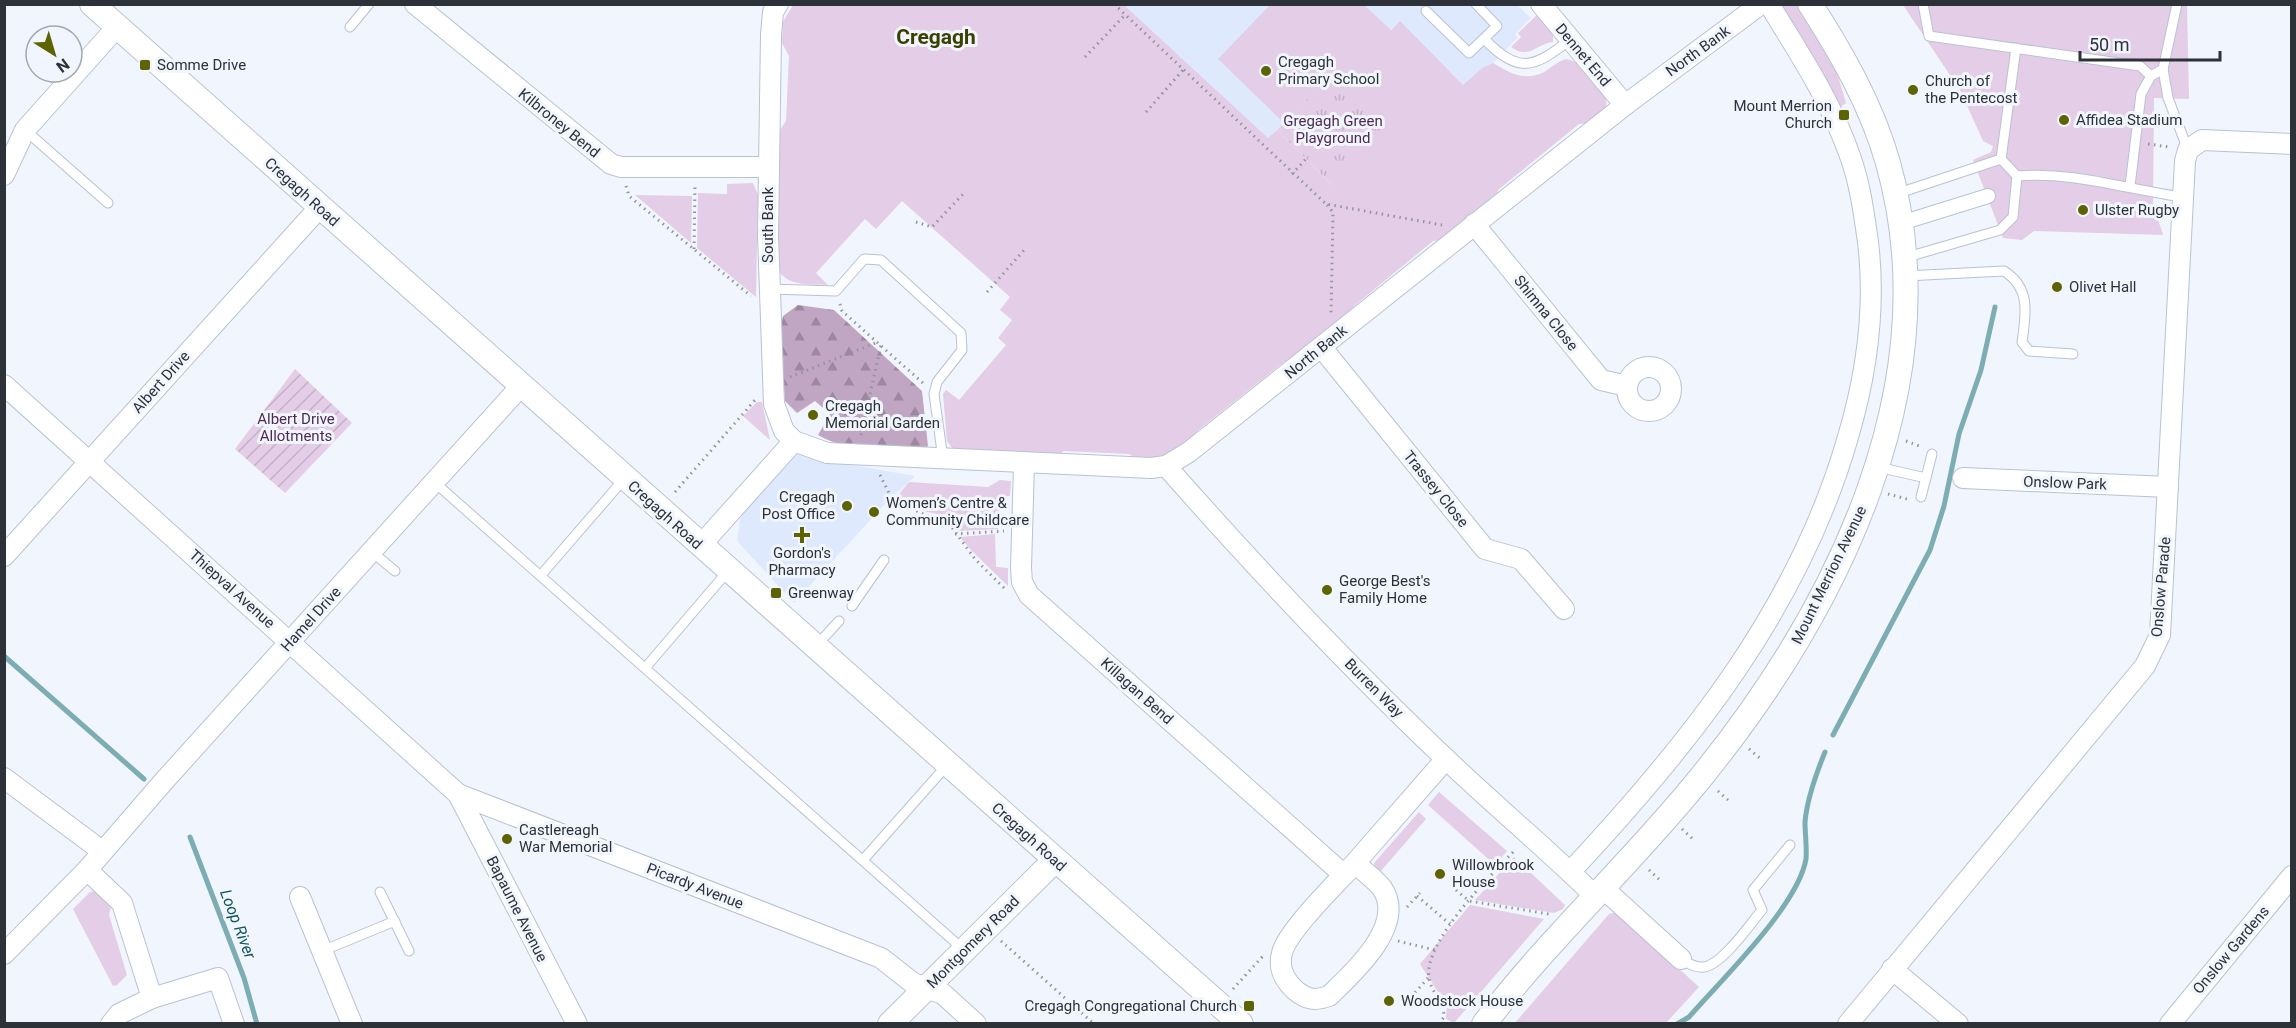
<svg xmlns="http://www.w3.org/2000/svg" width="2296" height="1028" font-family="Roboto,sans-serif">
<defs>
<pattern id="forest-firs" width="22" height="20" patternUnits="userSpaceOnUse" patternTransform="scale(1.5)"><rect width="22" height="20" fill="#c1a6c4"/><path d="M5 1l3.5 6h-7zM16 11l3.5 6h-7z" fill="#9d88a0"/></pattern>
<pattern id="park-tufts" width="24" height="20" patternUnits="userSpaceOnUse" patternTransform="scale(1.5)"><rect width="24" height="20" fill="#e4cde7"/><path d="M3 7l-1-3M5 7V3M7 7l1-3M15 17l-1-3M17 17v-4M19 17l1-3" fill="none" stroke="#c4b0c7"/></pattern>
<pattern id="garden-furrows" width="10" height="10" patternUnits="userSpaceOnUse" patternTransform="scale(1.5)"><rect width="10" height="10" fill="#e4cde7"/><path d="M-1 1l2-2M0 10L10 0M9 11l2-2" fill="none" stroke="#c4b0c7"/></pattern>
</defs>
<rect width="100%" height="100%" fill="#f1f5fd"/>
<!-- built -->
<g fill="#dee9fe">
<polygon points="1516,4 1531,18 1515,34 1518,37 1493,63 1482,68 1463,85 1400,22 1333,73 1268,139 1124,5"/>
<polygon points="805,453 825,460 915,476 885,504 794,603 737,541 741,514 792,455"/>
</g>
<!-- grass -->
<g fill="#e4cde7">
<path d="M793,5h331l144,133 9,-8 55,55 1,-111 -49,49 -66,-64 52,-54h94l27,25 9,-9 63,64 19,-17 11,-5c17,10 32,19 51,9 8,-5 13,-10 22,-13 16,3 44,27 40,46 -1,8 -9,13 -14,18l-13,1 -81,66 -4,13 -46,36 -15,2 -79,65 -9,17 -46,37 -15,2 -87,69c-8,26 -30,25 -53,31l-15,-8 -65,-3 -13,8 -94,-4 -10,-14 -4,-47 3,-4 13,10 47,-55 -8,-7 14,-18 -12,-10 10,-13 -108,-96 -26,28 -11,-10 -49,54 12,12c-17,-1 -40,2 -50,-15l2,-140 6,-9 3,-65 -7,-13 1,-21z"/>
<polygon points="1777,5 1797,5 1835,66 1846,103 1840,107"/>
<polygon points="1903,5 2187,5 2189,99 2154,98 2153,204 2163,235 2034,231 2022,240 2003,238 1973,160 1991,152 1993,146 1983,141 1960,90"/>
<path d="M1539,13l14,19v10c-17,2 -24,18 -42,5l10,-10 -3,-4z"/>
<polygon points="753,183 758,195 756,297 697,248 698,193 727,194 727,184"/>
<polygon points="635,195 692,196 691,243"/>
<polygon points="757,402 762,402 770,440 743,416"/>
<polygon points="1000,480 1011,481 1010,496 1001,496 998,529 958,531 947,516 927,512 895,499 909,482 988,487"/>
<polygon points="995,534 996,567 1008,568 1008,586 971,550 960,537"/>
<polygon points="1439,792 1507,851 1495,865 1428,805"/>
<polygon points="1419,812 1426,819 1380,872 1375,868 1374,863"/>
<polygon points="1514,857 1565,905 1563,909 1554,913 1475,900"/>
<polygon points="96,891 112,903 109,915 127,975 117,985 113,986 73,909 90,892"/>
<polygon points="1470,905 1544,919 1454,1023 1446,1019 1447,1006 1420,964"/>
<polygon points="1617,912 1699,987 1666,1023 1514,1024 1609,914"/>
</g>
<!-- forest -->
<path fill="url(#forest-firs)" d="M798,305l36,5 88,81 6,55 -9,7c-32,-4 -72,-1 -101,-18l12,-21 -15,-13 -18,12 -12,-12 -5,-68 3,-17z"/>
<!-- park -->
<polygon fill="url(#park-tufts)" points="1333,73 1389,129 1332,185 1277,130"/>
<!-- garden -->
<polygon fill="url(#garden-furrows)" points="295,369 352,423 285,493 235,449"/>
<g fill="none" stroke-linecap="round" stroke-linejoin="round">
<!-- stream -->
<g stroke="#7cadb2" stroke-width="5">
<polyline points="4,656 144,779"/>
<polyline points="1833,735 1930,550 1944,506 1959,434 1981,370 1995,307"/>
<polyline points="190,837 244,978 257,1024"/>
<path d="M1677,1024l12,-7c32,-37 109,-111 117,-158 1,-12 -1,-25 -1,-37 2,-23 11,-48 20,-70"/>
</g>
<!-- service casing -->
<g stroke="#b8c2d5" stroke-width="11">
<g id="service">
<polyline points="1923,4 1929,36 2140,66 2151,76"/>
<polyline points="1426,11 1469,53 1497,26 1476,4"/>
<polyline points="350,27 369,4"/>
<path d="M1484,39c35,35 49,30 87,0"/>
<polyline points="2163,69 2168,98 2188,150"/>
<polyline points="25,130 108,203"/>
<path d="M2017,176c57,-5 111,14 166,21"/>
<polyline points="2130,186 2141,94 2151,76 2163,69 2177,4"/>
<polyline points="1896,194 2001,159"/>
<polyline points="1904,258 2000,230 2013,217 2017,176 2001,159 2016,48"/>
<path d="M1905,276l99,-5c27,17 22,43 18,71l7,9 44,3"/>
<polyline points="769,289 836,291 864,259 881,260 961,333 962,350 937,382 934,394 943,459"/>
<polyline points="1878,467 1926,478"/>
<polyline points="433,481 964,950"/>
<polyline points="1921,497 1932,454"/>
<polyline points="372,552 395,571"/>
<polyline points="541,575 624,479"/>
<polyline points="852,606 884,560"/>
<polyline points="816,646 839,621"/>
<polyline points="646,667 728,571"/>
<polyline points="863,860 948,764"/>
<polyline points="380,892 409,951"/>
<polyline points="322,951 395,921"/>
<path d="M1681,959c7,4 14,9 23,8 19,-3 46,-43 58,-57l-9,-20 37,-45"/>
</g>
</g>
<!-- pedestrian casing -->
<g stroke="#b8c2d5" stroke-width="16">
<polyline id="pedestrian" points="1901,223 1988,196"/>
</g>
<!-- minor casing -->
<g stroke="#b8c2d5" stroke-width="22">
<g id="minor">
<polyline points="415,4 611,164 621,167 768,167"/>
<polyline points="778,4 773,12 771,35 768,235 774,404 784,431 794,441 827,453 1151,468 1166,466 1189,452 1625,105 1761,4"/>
<polyline points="1541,4 1625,105"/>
<polyline points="4,175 25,130 117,27"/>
<polyline points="1474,224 1601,380 1627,386"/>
<polyline points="1322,348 1485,549 1521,559 1564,609"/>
<circle cx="1649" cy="389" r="22"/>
<polyline points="4,385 458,794 577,1024"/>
<polyline points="1024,464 1021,568 1022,582 1029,595 1344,875"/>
<path d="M1166,466c89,101 181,199 279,292 49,47 102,91 150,138"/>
<polyline points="1963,478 2168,487"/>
<polyline points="700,546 794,441"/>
<polyline points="4,556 319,208"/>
<polyline points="4,778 102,851"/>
<polyline points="458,794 881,958 913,983 943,994 976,1024"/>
<path d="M1355,863c8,8 20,16 27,25 25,37 -29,85 -53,108 -14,5 -22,4 -34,-6 -11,-10 -17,-22 -13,-37 5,-22 56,-71 73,-90l91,-104"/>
<polyline points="87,870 122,903 152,998 218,978 234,1024"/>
<path d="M1570,872c120,-128 229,-264 278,-435 19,-64 28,-128 20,-195 -4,-28 -8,-59 -18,-86 -19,-55 -51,-103 -81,-152"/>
<polyline points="1603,888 1681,959"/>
<polyline points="300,897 352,1024"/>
<polyline points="4,954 87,870 164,781 520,387"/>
<polyline points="1892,969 1958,1024"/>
<polyline points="111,1024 119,1014 152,998"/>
<polyline points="1848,1024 2145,666 2160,635 2185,161 2188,150 2202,140 2292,144"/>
<polyline points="2170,1024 2292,876"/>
</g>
</g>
<!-- tertiary casing -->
<g stroke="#b8c2d5" stroke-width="26">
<g id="tertiary">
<polyline points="92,4 1241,1024"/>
<polyline points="890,1024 1055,860"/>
<path d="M1484,1024c67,-88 149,-162 218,-248 136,-168 248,-393 186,-613 -16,-57 -46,-109 -78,-159"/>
</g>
</g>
<!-- path -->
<g stroke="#91959d" stroke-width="3" stroke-dasharray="1.5 4.5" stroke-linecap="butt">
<polyline points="1114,4 1326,204 1442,225"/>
<polyline points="1085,57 1125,15"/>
<polyline points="1146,112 1183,70"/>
<polyline points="2148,144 2169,147"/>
<polyline points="1292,174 1306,159"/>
<polyline points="626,186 629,196 751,296"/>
<polyline points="1327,205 1333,212 1331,316"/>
<polyline points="916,222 932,227 964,193"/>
<polyline points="694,249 695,185"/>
<polyline points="987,292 1025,249"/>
<polyline points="840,304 842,311 924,384"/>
<polyline points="790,377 878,342"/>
<polyline points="861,435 881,345"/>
<polyline points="1906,441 1922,447"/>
<polyline points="880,475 892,499 925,515 945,518 975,559 1004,588"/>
<polyline points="675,492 755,400"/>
<polyline points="1888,494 1907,499"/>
<polyline points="955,534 1004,531"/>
<polyline points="1749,749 1762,760"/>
<polyline points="1718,791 1728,800"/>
<polyline points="1682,829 1694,840"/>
<polyline points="1649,870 1660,880"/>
<polyline points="1456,890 1469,901 1549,914"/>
<polyline points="1417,896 1450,924"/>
<polyline points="1407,907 1420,893"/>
<polyline points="1001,941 1094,1024"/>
<polyline points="1398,941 1435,950"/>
<polyline points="1233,989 1263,956"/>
<polyline points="1411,997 1428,978"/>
<path d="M1439,1024l5,-7c0,-15 -13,-25 -15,-39 -6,-36 63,-104 87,-129"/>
</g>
<!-- service -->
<use href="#service" stroke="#fff" stroke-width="9"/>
<!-- pedestrian -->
<use href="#pedestrian" stroke="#fff" stroke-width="14"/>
<!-- minor -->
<use href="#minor" stroke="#fff" stroke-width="20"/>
<!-- tertiary -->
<use href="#tertiary" stroke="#fff" stroke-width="24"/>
</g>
<!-- markers -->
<g fill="#5c6300" stroke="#f1f5fd" stroke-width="2">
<rect x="139" y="59" width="12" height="12" rx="3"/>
<circle cx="1266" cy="71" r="6"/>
<circle cx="1913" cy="90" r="6"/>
<rect x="1838" y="109" width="12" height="12" rx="3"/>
<circle cx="2064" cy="120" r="6"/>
<circle cx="2083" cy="210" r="6"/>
<circle cx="2057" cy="287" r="6"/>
<circle cx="813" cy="415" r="6"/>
<circle cx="847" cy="506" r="6"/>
<circle cx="874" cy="512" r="6"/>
<path d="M799 526h6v6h6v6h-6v6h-6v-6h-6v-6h6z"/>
<circle cx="1327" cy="590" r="6"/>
<rect x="770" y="587" width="12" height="12" rx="3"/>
<circle cx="507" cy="839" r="6"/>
<circle cx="1440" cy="874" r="6"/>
<circle cx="1389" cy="1001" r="6"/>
<rect x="1243" y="1000" width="12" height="12" rx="3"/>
</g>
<g text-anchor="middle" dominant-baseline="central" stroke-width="6" stroke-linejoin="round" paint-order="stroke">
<!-- street labels -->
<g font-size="15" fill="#2d3138" stroke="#f1f5fd">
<text transform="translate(1698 51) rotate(-36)">North Bank</text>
<text transform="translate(1583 55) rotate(50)">Dennet End</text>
<text transform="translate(559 123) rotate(39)">Kilbroney Bend</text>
<text transform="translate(302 192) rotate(42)">Cregagh Road</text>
<text transform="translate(768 225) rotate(-90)">South Bank</text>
<text transform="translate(1546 313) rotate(51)">Shimna Close</text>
<text transform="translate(1316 352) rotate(-39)">North Bank</text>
<text transform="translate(161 382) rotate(-48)">Albert Drive</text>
<text transform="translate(2065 483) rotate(2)">Onslow Park</text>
<text transform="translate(1436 489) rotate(51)">Trassey Close</text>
<text transform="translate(665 515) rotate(42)">Cregagh Road</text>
<text transform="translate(1829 575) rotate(-64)">Mount Merrion Avenue</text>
<text transform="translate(2161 587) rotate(-85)">Onslow Parade</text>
<text transform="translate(232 589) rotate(42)">Thiepval Avenue</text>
<text transform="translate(311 619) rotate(-48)">Hamel Drive</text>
<text transform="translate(1374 688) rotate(45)">Burren Way</text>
<text transform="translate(1137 691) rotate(42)">Killagan Bend</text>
<text transform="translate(1029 837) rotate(42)">Cregagh Road</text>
<text transform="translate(695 886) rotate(21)">Picardy Avenue</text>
<text transform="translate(517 909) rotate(63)">Bapaume Avenue</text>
<text transform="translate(973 942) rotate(-45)">Montgomery Road</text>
<text transform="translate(2231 950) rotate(-50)">Onslow Gardens</text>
</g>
<!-- poi labels -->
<g font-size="15" fill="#2d3138" stroke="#f1f5fd" text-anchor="start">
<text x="1278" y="62">Cregagh<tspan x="1278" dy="17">Primary School</tspan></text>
<text x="157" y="65">Somme Drive</text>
<text x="1925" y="81">Church of<tspan x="1925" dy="17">the Pentecost</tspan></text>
<text x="1832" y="106" text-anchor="end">Mount Merrion<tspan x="1832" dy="17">Church</tspan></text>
<text x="2076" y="120">Affidea Stadium</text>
<text x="2095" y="210">Ulster Rugby</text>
<text x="2069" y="287">Olivet Hall</text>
<text x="825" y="406">Cregagh<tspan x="825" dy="17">Memorial Garden</tspan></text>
<text x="835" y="497" text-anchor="end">Cregagh<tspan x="835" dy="17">Post Office</tspan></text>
<text x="886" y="503">Women’s Centre &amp;<tspan x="886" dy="17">Community Childcare</tspan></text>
<text x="802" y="553" text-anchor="middle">Gordon's<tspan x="802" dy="17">Pharmacy</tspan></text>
<text x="1339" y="581">George Best's<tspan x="1339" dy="17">Family Home</tspan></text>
<text x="788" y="593">Greenway</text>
<text x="519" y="830">Castlereagh<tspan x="519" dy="17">War Memorial</tspan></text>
<text x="1452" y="865">Willowbrook<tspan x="1452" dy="17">House</tspan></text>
<text x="1401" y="1001">Woodstock House</text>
<text x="1237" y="1006" text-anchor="end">Cregagh Congregational Church</text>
</g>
<!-- park labels -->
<g font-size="15" fill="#4f2b54" stroke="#f1f5fd">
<text x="1333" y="121">Gregagh Green<tspan x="1333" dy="17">Playground</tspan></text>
<text x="296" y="419">Albert Drive<tspan x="296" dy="17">Allotments</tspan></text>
</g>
<!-- water labels -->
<g font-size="16" font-style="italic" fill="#0f565c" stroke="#f1f5fd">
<text transform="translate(238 924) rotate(69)">Loop River</text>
</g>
<!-- district labels -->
<g font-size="21" font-weight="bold" fill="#3b3f00" stroke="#f1f5fd">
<text x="936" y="37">Cregagh</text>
</g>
</g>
<!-- border -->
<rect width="2296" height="1028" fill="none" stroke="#2d3138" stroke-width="12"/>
<!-- north arrow -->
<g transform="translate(54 54) rotate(143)"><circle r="28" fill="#f1f5fd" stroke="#a3a7ae" stroke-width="1.5"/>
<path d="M0-4.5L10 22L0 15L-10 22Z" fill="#5c6300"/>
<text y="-9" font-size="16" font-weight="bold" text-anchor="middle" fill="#2d3138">N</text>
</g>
<!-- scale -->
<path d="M2080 51v9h140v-9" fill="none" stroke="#2d3138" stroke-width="3"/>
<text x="2089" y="51" font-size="18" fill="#2d3138" stroke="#f1f5fd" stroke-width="4.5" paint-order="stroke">50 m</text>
</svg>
